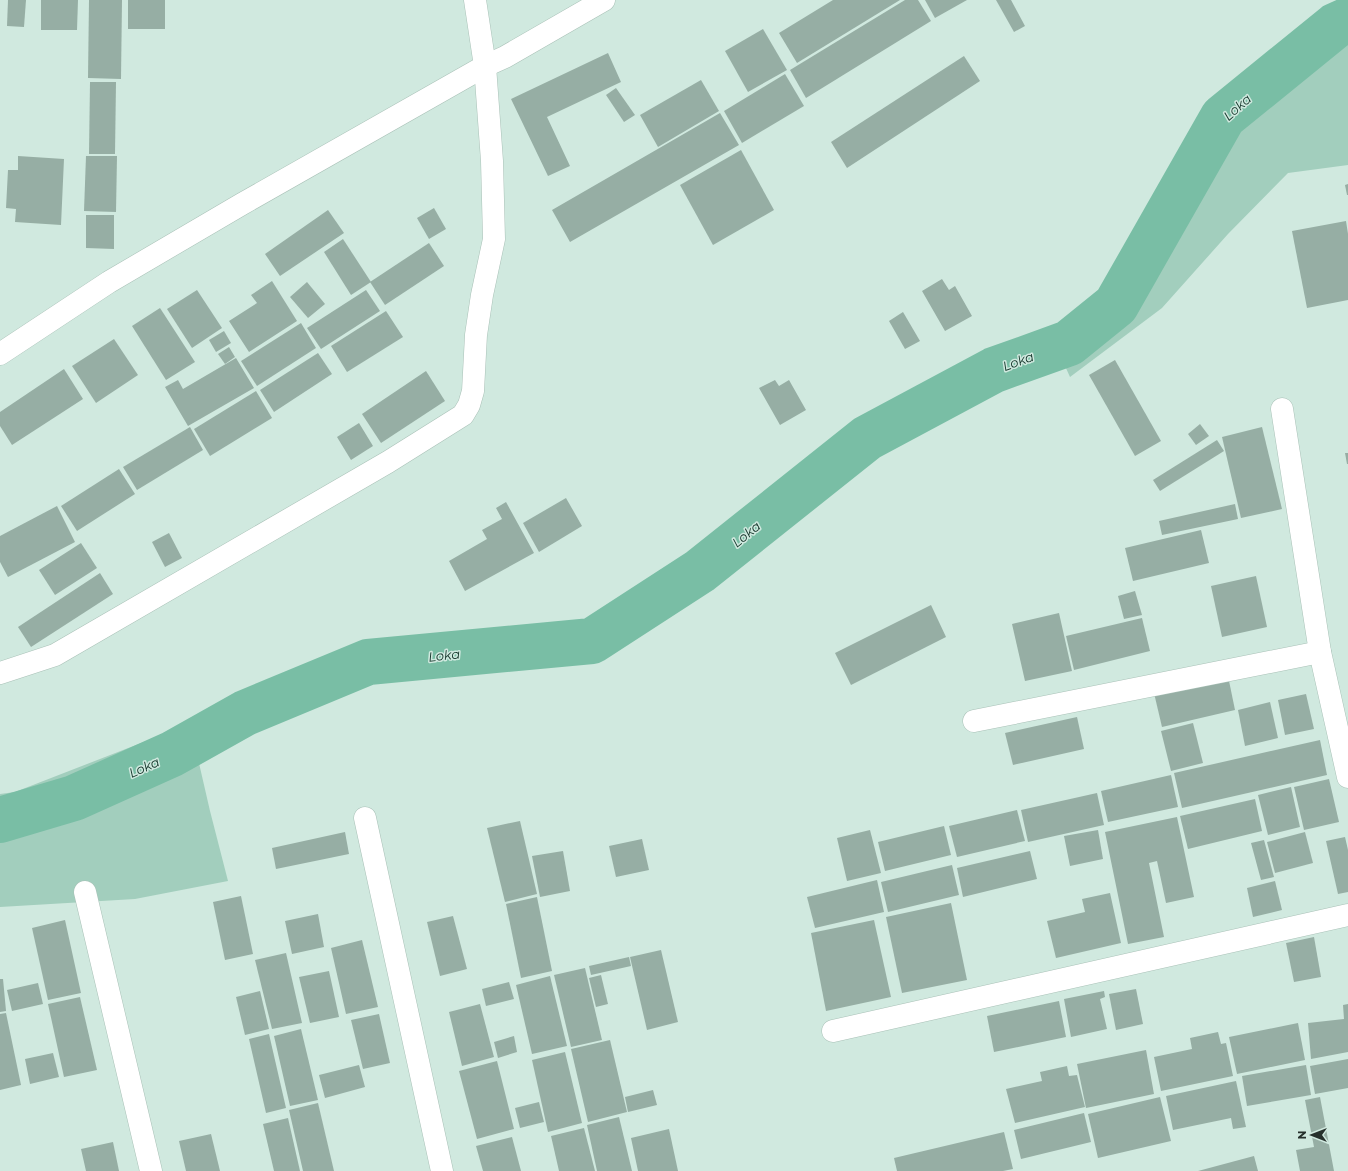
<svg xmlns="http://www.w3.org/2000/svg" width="1348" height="1171" font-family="Montserrat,sans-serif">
<rect width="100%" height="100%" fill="#d0e9df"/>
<!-- green -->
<g fill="#a2cebd">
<polygon points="1348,43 1348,165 1288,173 1228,234 1162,308 1070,377 1052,337 1089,311 1200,148 1262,107"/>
<polygon points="190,724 210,811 228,881 135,899 0,907 0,794 15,792"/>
</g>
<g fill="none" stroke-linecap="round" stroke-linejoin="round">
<!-- river -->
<polyline stroke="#79bea5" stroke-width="46" points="0,820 74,798 172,754 245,713 368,662 592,641 700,571 867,438 994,370 1069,343 1116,305 1223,117 1335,26 1348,20"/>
</g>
<!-- building -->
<g fill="#96aea4">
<polygon points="8,0 26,0 24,27 7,26"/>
<polygon points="41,0 78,0 77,30 41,30"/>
<polygon points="89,0 122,0 121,79 88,78"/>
<rect x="128" y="0" width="37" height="29"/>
<polygon points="833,0 900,0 797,63 779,33"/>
<polygon points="905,0 918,0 931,21 806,98 790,70"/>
<polygon points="925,0 967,0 935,18"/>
<polygon points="996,0 1011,0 1025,26 1014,32"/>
<polygon points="763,29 787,70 748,92 725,51"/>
<polygon points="608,53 621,82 547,117 570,166 548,176 511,99"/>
<polygon points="964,56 980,81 847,168 831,142"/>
<polygon points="785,74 804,106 742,143 724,111"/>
<polygon points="701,80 719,111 658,147 640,115"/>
<polygon points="90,82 116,82 115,154 89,154"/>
<polygon points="616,88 635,115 624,122 606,95"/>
<polygon points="720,113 739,145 570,242 552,210 656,150 667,169 656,150"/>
<polygon points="741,150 774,210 713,245 680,185"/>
<polygon points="18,156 64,159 61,225 15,222 16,209 6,208 8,170 18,170"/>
<polygon points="86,156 117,156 116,212 84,211"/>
<polygon points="1348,184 1348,195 1347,195 1345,185"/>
<polygon points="434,208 446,229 429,239 417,218"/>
<polygon points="328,210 344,233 280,276 265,254"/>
<polygon points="86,215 114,215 114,249 86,248"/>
<polygon points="1346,221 1348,234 1348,300 1307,308 1292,231"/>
<polygon points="343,239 371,282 351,295 324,252"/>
<polygon points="429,243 444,266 385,305 370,282"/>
<polygon points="942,279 949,290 955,286 972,316 945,331 922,291"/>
<polygon points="272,281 297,321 249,352 229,321 257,303 251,295"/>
<polygon points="307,282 325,304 308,318 290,297"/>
<polygon points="197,290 222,328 192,348 167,309"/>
<polygon points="366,290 380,311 321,349 307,328"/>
<polygon points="160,308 195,362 166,380 132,326"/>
<polygon points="386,311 403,337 347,372 331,346"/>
<polygon points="903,312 920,341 905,349 889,321"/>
<polygon points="301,323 316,348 257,386 241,361"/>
<polygon points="224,331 231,343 216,352 209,340"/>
<polygon points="114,339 138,375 96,403 72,366"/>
<polygon points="229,347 235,357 225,364 218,354"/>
<polygon points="318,353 332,374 274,412 260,390"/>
<polygon points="236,358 254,388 188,426 165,387 178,380 183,389"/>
<polygon points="1115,360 1161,441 1135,456 1089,375"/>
<polygon points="64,369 83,399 12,445 0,426 0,412"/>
<polygon points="426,371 445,401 381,443 362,414"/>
<polygon points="775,380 779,386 789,380 806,410 780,425 759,388"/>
<polygon points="256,391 272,418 210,456 194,429"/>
<polygon points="359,423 373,446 351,460 337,437"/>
<polygon points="1200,424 1209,436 1196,445 1188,434"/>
<polygon points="190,427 203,450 137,490 123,467"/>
<polygon points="1262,427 1282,509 1241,518 1222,437"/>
<polygon points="1217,440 1224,451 1160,491 1153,480"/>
<polygon points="1345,453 1348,453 1348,464 1347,464"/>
<polygon points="119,469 135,494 77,531 61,506"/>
<polygon points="566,498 582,526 539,552 523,523"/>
<polygon points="506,502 534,553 465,591 449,561 487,539 482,530 502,519 496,508"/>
<polygon points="1235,504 1238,519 1162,535 1159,521"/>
<polygon points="57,506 75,542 8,577 0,562 0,536"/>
<polygon points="1201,530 1209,563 1133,581 1125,548"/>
<polygon points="169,533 182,558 165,567 152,542"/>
<polygon points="81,543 97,568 55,595 39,570"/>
<polygon points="100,573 113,594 31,647 18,627"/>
<polygon points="1256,576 1267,627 1222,637 1211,586"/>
<polygon points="1135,591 1142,615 1124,619 1118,596"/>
<polygon points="931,605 946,637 851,685 835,653"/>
<polygon points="1059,613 1072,671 1025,681 1012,624"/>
<polygon points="1142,618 1150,651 1074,670 1066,636"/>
<polygon points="1228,676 1235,710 1162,727 1154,693"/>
<polygon points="1306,694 1314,729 1285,735 1278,700"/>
<polygon points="1270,702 1278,738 1245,746 1238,710"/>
<polygon points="1077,717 1084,749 1013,765 1005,733"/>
<polygon points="1193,723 1203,763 1171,771 1161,731"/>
<polygon points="1320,740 1327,775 1182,808 1174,773"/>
<polygon points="1171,775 1178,807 1108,822 1101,791"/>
<polygon points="1329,779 1339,822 1304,830 1294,787"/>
<polygon points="1291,787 1300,827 1268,835 1258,795"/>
<polygon points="1097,793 1104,825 1028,842 1021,810"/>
<polygon points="1255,799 1262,831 1188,849 1180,816"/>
<polygon points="1017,810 1025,841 957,857 949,826"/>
<polygon points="1177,817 1194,897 1166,903 1157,861 1149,863 1164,937 1128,944 1105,832"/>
<polygon points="520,821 537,894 505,902 487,828"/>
<polygon points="944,826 951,855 885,871 878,842"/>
<polygon points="870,830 881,873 847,881 837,838"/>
<polygon points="1098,830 1103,859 1070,866 1064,836"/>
<polygon points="345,832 349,854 276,869 272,848"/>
<polygon points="1305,832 1313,863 1275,873 1267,842"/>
<polygon points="1345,837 1348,850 1348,892 1338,894 1326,841"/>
<polygon points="642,839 649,870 616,877 609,846"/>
<polygon points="1264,840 1274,877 1261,880 1251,843"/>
<polygon points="563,851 570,891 540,897 532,856"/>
<polygon points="1030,851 1037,879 963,897 957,868"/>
<polygon points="952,865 959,895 888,912 881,882"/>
<polygon points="877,880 884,912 815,928 807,897"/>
<polygon points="1275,881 1282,910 1253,917 1247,888"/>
<polygon points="1110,893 1121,943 1056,958 1047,921 1085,912 1082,899"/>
<polygon points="241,896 253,954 225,960 213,902"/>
<polygon points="537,897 552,971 521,978 506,904"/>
<polygon points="951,903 967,980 902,993 886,917"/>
<polygon points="318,914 324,947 292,954 285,921"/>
<polygon points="453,916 467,969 440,976 427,922"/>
<polygon points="65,920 81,993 48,1000 32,928"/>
<polygon points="874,920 891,997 826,1011 811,933"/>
<polygon points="1314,937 1321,977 1294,982 1286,943"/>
<polygon points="362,940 378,1007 346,1014 331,948"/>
<polygon points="661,950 678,1022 647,1030 630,957"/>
<polygon points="286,953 302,1023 272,1029 255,960"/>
<polygon points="629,957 631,966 591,975 589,966"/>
<polygon points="585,968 602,1040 571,1047 554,975"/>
<polygon points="329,971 339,1017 310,1023 299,977"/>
<polygon points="601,975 608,1004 596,1007 589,978"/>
<polygon points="550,976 567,1046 532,1054 516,985"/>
<polygon points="0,979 3,979 6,1011 0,1012"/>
<polygon points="509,982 514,999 486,1006 482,989"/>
<polygon points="38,983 43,1004 12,1011 7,990"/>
<polygon points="1136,989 1143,1024 1116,1030 1109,994"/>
<polygon points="260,991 269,1029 245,1035 236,997"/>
<polygon points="1104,991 1105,997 1100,999 1107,1029 1071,1037 1064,999"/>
<polygon points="80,997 97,1070 64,1077 48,1004"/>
<polygon points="1059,1001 1066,1037 994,1052 987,1016"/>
<polygon points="480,1004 494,1057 462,1066 449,1012"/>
<polygon points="1348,1004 1348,1052 1311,1059 1308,1023 1344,1019 1343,1005"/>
<polygon points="6,1013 21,1085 0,1090 0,1014"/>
<polygon points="379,1014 390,1063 363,1069 351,1020"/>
<polygon points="1298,1023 1305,1060 1237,1074 1229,1037"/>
<polygon points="301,1029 318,1100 290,1106 274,1036"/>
<polygon points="1218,1032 1221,1044 1226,1043 1233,1076 1161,1091 1154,1057 1192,1049 1190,1038"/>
<polygon points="269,1034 286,1108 266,1113 249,1039"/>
<polygon points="514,1036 517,1052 498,1058 494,1042"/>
<polygon points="610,1040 627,1112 588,1122 571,1049"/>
<polygon points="1146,1050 1154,1094 1086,1108 1077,1064"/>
<polygon points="565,1052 582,1123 548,1132 532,1060"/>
<polygon points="53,1053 59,1077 30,1084 25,1059"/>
<polygon points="1348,1059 1348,1088 1315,1094 1310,1066"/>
<polygon points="497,1061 514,1129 477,1139 459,1071"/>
<polygon points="359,1065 365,1087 325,1098 319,1075"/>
<polygon points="1306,1065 1311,1095 1247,1106 1242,1076"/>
<polygon points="1067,1066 1069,1076 1077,1075 1085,1107 1015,1123 1006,1089 1042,1081 1040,1072"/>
<polygon points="1236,1081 1246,1127 1233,1129 1231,1118 1173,1130 1166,1096"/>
<polygon points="653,1090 657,1105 628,1112 625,1097"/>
<polygon points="1160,1097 1171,1141 1098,1158 1088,1114"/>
<polygon points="1320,1097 1334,1171 1300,1171 1296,1150 1314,1147 1305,1100"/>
<polygon points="539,1102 544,1122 520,1128 515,1108"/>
<polygon points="318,1103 334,1171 303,1171 289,1110"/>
<polygon points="1084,1113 1091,1142 1021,1159 1014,1130"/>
<polygon points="619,1117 632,1171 597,1171 587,1125"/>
<polygon points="288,1118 300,1171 274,1171 263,1124"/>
<polygon points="584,1128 595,1171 559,1171 551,1136"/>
<polygon points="669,1129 678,1171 638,1171 631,1138"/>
<polygon points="1004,1132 1013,1169 1003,1171 897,1171 894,1158"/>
<polygon points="211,1134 220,1171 186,1171 179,1141"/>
<polygon points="512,1137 521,1171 483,1171 476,1146"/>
<polygon points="113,1142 119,1171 86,1171 81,1149"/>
<polygon points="1254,1156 1258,1171 1198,1171"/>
</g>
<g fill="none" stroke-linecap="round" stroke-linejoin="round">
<!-- street casing -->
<g stroke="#a9c1b7" stroke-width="23">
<g id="street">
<polyline points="0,354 109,282 242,204 485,66 505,57 604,0"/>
<polyline points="1282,409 1320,652 1348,777"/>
<polyline points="0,673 55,655 388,462 463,415 469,405 473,391 476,335 482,295 494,239 492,161 485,66 475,0"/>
<polyline points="974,721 1320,652"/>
<polyline points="365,818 442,1171"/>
<polyline points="85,892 151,1171"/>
<polyline points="833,1031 1348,915"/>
</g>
</g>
<!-- street -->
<use href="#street" stroke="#fff" stroke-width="22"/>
</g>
<g text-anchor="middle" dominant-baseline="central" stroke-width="3" stroke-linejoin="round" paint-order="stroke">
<!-- water labels -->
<g font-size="13" font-style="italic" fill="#113227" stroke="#d0e9df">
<text transform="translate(1237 107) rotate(-42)">Loka</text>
<text transform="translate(1018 361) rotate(-20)">Loka</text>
<text transform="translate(746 534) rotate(-39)">Loka</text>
<text transform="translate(444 655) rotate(-6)">Loka</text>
<text transform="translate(144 767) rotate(-24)">Loka</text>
</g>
</g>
<!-- north arrow -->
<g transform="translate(1312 1135) rotate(270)" stroke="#d0e9df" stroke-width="3" paint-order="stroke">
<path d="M0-3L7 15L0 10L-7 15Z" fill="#26302c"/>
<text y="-6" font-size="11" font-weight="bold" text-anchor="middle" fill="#26302c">N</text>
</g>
</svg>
